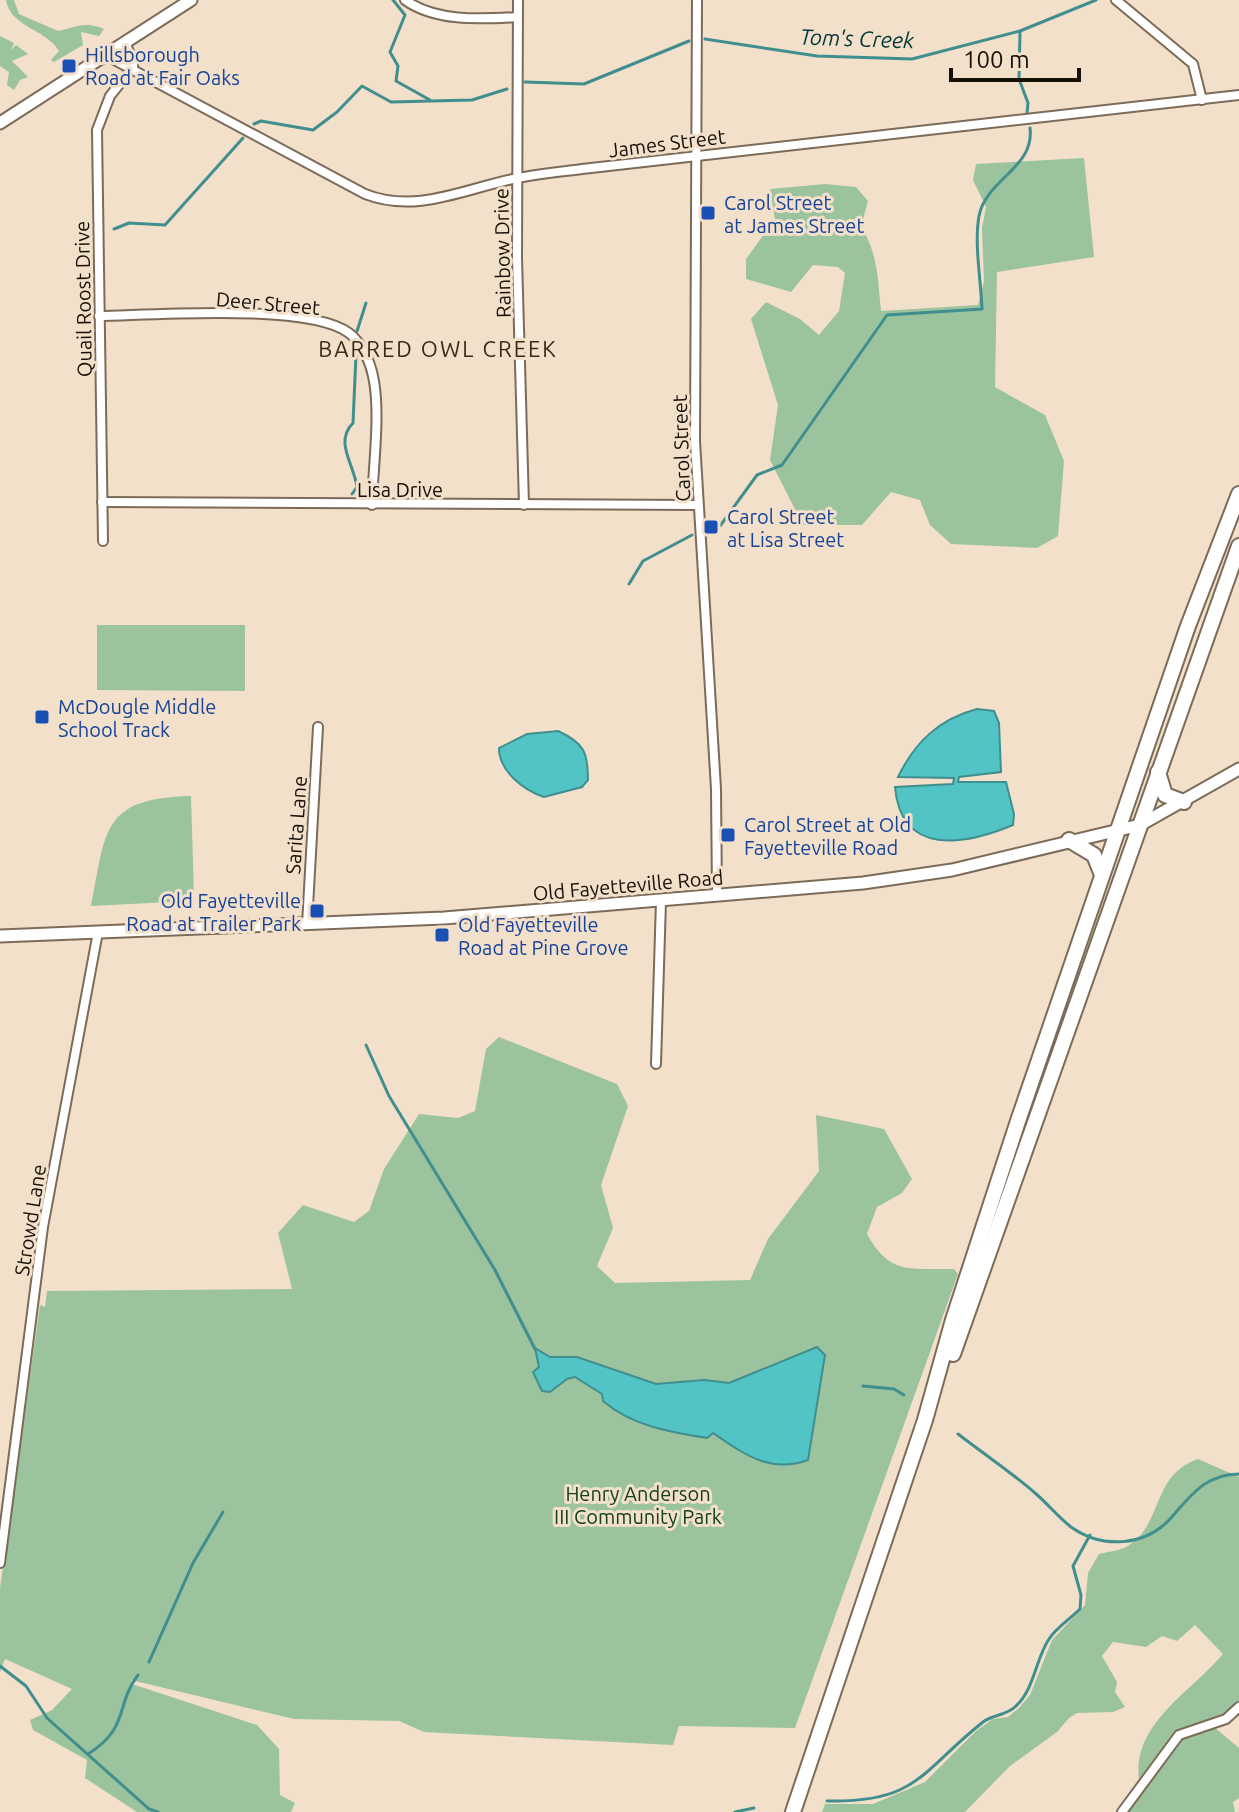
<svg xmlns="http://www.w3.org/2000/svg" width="1239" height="1812" font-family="Ubuntu,sans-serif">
<rect width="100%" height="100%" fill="#f3e0cb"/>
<!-- green -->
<g fill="#9bc39e">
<path d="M6,0h8l5,14 39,17c19,-4 26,-10 46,-2l-5,7 -18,-4 2,13 -29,17 -3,-2 8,-9c-13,-22 -49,-24 -53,-51z"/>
<polygon points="0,36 14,43 11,50 16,45 28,54 12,61 28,77 20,80 14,90 7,85 9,72 0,66"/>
<path d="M1084,158l10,99 -97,15 -2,115 50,28 19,46 -6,75 -21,12 -86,-4 -21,-19 -10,-25 -29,-8 -29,33h-59l-33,-65 8,-55 -27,-86 15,-17 34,17 19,16 20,-24 6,-38 -7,-6 -25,-2 -22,27 -45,-13v-20l29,-40 -5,-30 55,-5 31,3 12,14 -7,26c17,26 17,54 20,84l97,-6 6,-24 -2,-53 4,-21 -13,-27 3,-16z"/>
<polygon points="97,625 245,625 245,691 97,690"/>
<path d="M191,796l3,100 -5,5 -98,5c15,-75 10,-108 100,-110z"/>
<path d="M499,1037l118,47 11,22 -27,79 12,43 -16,38 18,17 135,-3 18,-41 51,-68 -3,-56 68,14 28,50 -10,14 -25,14 -10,27c23,42 44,34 87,35l4,5 -163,454 -116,-2 -6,19 -249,-13 -25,-11 -105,-2 -163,-39 1,4 125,41 22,24 1,46 15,8 -4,9h-154l-52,-34 2,-18 -54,-30 -3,-10 22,-10 20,-21 -67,-30 -5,13v-84l40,-283 5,2 2,-16 245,-2 -14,-56 25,-28 51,17 15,-11 15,-42 35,-55 39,4 17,-7 11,-62z"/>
<path d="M1198,1459l41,18v224l-13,13 -51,18 -36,47c-7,-55 53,-88 84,-125l-28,-29 -18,16 -15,-5 -16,11 -33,-5 -11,14 15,26 -2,10 10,15 -12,5 -36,1 -8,5 -12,14 -47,34 -45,46h-143l3,-8h48l52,-22 51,-51 17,-12 15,-2 11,-9 11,-13 22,-55 33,-35 3,-32 11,-19c7,-2 18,-3 25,-6 41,-21 25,-72 74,-89z"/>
<polygon points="1214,1727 1239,1748 1239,1798 1233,1802 1235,1812 1127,1812 1180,1738"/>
</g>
<!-- water -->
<g fill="#52c4c5" stroke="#408e8d" stroke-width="2">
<path d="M977,709l17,2 5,12 2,49 -42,5 -1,5h48l8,32 -1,11c-48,20 -112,32 -118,-38l58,-3 1,-6 -56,-1c17,-35 41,-58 79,-68z"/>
<path d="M558,731c26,12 30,21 30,49l-6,7 -38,10c-21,-7 -45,-26 -45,-49l28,-14z"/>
<path d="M817,1347l8,8 -17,105c-38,14 -64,-6 -95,-27l-6,5c-37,-6 -75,-12 -104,-37l-1,-7 -27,-17 -8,2 -17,13 -8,-1 -9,-19 6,-5 -4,-19 15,9h27l79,27 48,-4 25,3z"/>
</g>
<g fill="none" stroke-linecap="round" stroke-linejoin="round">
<!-- stream -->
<g stroke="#408e8d" stroke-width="3">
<polyline points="393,0 405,15 390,52 398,66 396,81 430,100"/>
<polyline points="1020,32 1019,79 1028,103 1027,113"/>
<polyline points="705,39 817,56 912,59 1020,31 1096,0"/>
<polyline points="525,82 584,84 689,41"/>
<polyline points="254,124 261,121 313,130 337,112 362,86 391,102 472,100 507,89"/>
<polyline points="114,229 129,223 165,225 243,138"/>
<polyline points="357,331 366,303"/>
<path d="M352,494l5,-7c-3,-23 -23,-45 -4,-64l3,-68 -3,-8"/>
<path d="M707,532l13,-6 37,-51 25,-10 105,-150 95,-6c-1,-29 -8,-65 -3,-93 7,-37 56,-48 51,-88"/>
<polyline points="629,584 643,561 692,535"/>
<polyline points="366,1045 389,1096 495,1270 535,1349"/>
<polyline points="863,1386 894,1389 904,1395"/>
<path d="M958,1434c26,20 53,38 77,59 13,11 23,24 36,34 31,22 74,20 100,-9 20,-23 35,-44 68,-44"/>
<polyline points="149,1662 193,1563 223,1512"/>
<polyline points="0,1666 26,1686 47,1718 149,1809 158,1812"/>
<path d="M88,1754c42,-26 27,-49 50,-79"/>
<path d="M827,1801c91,2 94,-30 156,-79 11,-8 23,-6 33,-16 19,-18 19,-46 33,-67 6,-10 22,-21 31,-30l1,-14 -8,-29 17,-31"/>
<polyline points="735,1812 754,1808"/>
</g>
<!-- street casing -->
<g stroke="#7c6b58" stroke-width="12">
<g id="street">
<path d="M405,0c31,22 75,19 112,17"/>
<polyline points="518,0 517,258 524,505"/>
<polyline points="697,0 695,441 716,789 717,895"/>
<polyline points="1116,0 1193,64 1202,100"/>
<polyline points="126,45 133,60 133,67"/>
<path d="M107,56l258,138c51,20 99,-5 148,-15 23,-5 46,-7 69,-10l657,-74"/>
<path d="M99,316c54,-1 210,-13 250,17 12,9 21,28 24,43 8,36 0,90 -1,129"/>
<polyline points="102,502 698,505"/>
<polyline points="103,541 97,130 110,96 133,67"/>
<polyline points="307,925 318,727"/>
<polyline points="656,1064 661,901"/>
<polyline points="0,1563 43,1227 98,932"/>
<polyline points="1122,1812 1179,1735 1226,1719 1239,1707"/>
</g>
</g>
<!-- secondary casing -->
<g stroke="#7c6b58" stroke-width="15">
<g id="secondary">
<polyline points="0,123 191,0"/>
<polyline points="0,936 444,918 863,883 952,870 1140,825 1239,769"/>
</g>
</g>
<!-- highway casing -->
<g stroke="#7c6b58" stroke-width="18">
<g id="highway">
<polyline points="1158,772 1165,795 1184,802"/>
<polyline points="1069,840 1094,855 1102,875"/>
<polyline points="953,1354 1239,546"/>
<polyline points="793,1812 925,1420 953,1320 1018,1121 1188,626 1239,494"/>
</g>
</g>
<!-- street -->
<use href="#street" stroke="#fff" stroke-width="8"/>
<!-- secondary -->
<use href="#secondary" stroke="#fff" stroke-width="11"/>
<!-- highway -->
<use href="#highway" stroke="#fff" stroke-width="14"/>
</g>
<!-- markers -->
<g fill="#1a4fb4" stroke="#f3e0cb" stroke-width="3">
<rect x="61" y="58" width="16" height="16" rx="4"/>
<rect x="700" y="205" width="16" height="16" rx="4"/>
<rect x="703" y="519" width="16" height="16" rx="4"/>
<rect x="34" y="709" width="16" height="16" rx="4"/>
<rect x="720" y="827" width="16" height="16" rx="4"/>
<rect x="309" y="903" width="16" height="16" rx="4"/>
<rect x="434" y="927" width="16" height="16" rx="4"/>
</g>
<g text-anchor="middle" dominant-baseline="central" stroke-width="6" stroke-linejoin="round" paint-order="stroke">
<!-- transit labels -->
<g font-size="20" fill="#164399" stroke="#f3e0cb" text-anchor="start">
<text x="85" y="54">Hillsborough<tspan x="85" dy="23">Road at Fair Oaks</tspan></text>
<text x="724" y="202">Carol Street<tspan x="724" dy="23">at James Street</tspan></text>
<text x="727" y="516">Carol Street<tspan x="727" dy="23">at Lisa Street</tspan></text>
<text x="58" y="706">McDougle Middle<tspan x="58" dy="23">School Track</tspan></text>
<text x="744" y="824">Carol Street at Old<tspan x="744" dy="23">Fayetteville Road</tspan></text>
<text x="301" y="900" text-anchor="end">Old Fayetteville<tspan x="301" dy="23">Road at Trailer Park</tspan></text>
<text x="458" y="924">Old Fayetteville<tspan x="458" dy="23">Road at Pine Grove</tspan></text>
</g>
<!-- street labels -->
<g font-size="20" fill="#171009" stroke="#f3e0cb">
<text transform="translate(667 143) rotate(-7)">James Street</text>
<text transform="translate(502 253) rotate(-91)">Rainbow Drive</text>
<text transform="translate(83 299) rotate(-91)">Quail Roost Drive</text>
<text transform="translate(268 303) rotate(5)">Deer Street</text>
<text transform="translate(681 448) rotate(-92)">Carol Street</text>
<text x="400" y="489">Lisa Drive</text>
<text transform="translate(296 825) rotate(-86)">Sarita Lane</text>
<text transform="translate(628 885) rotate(-5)">Old Fayetteville Road</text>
<text transform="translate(30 1220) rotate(-81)">Strowd Lane</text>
</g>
<!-- park labels -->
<g font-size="20" fill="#12401b" stroke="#f3e0cb">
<text x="638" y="1493">Henry Anderson<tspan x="638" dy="23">III Community Park</tspan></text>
</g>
<!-- water labels -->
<g font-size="22" font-style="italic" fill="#003839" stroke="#f3e0cb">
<text transform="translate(857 38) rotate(2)">Tom's Creek</text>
</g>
<!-- neighbourhood labels -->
<g font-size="22" letter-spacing="2" fill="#392a1a" stroke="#f3e0cb">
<text x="438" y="348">BARRED OWL CREEK</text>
</g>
</g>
<!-- scale -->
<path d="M951 68v12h128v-12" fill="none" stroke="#171009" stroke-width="4"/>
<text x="963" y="68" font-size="24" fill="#171009" stroke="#f3e0cb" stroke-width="6" paint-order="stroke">100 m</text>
</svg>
